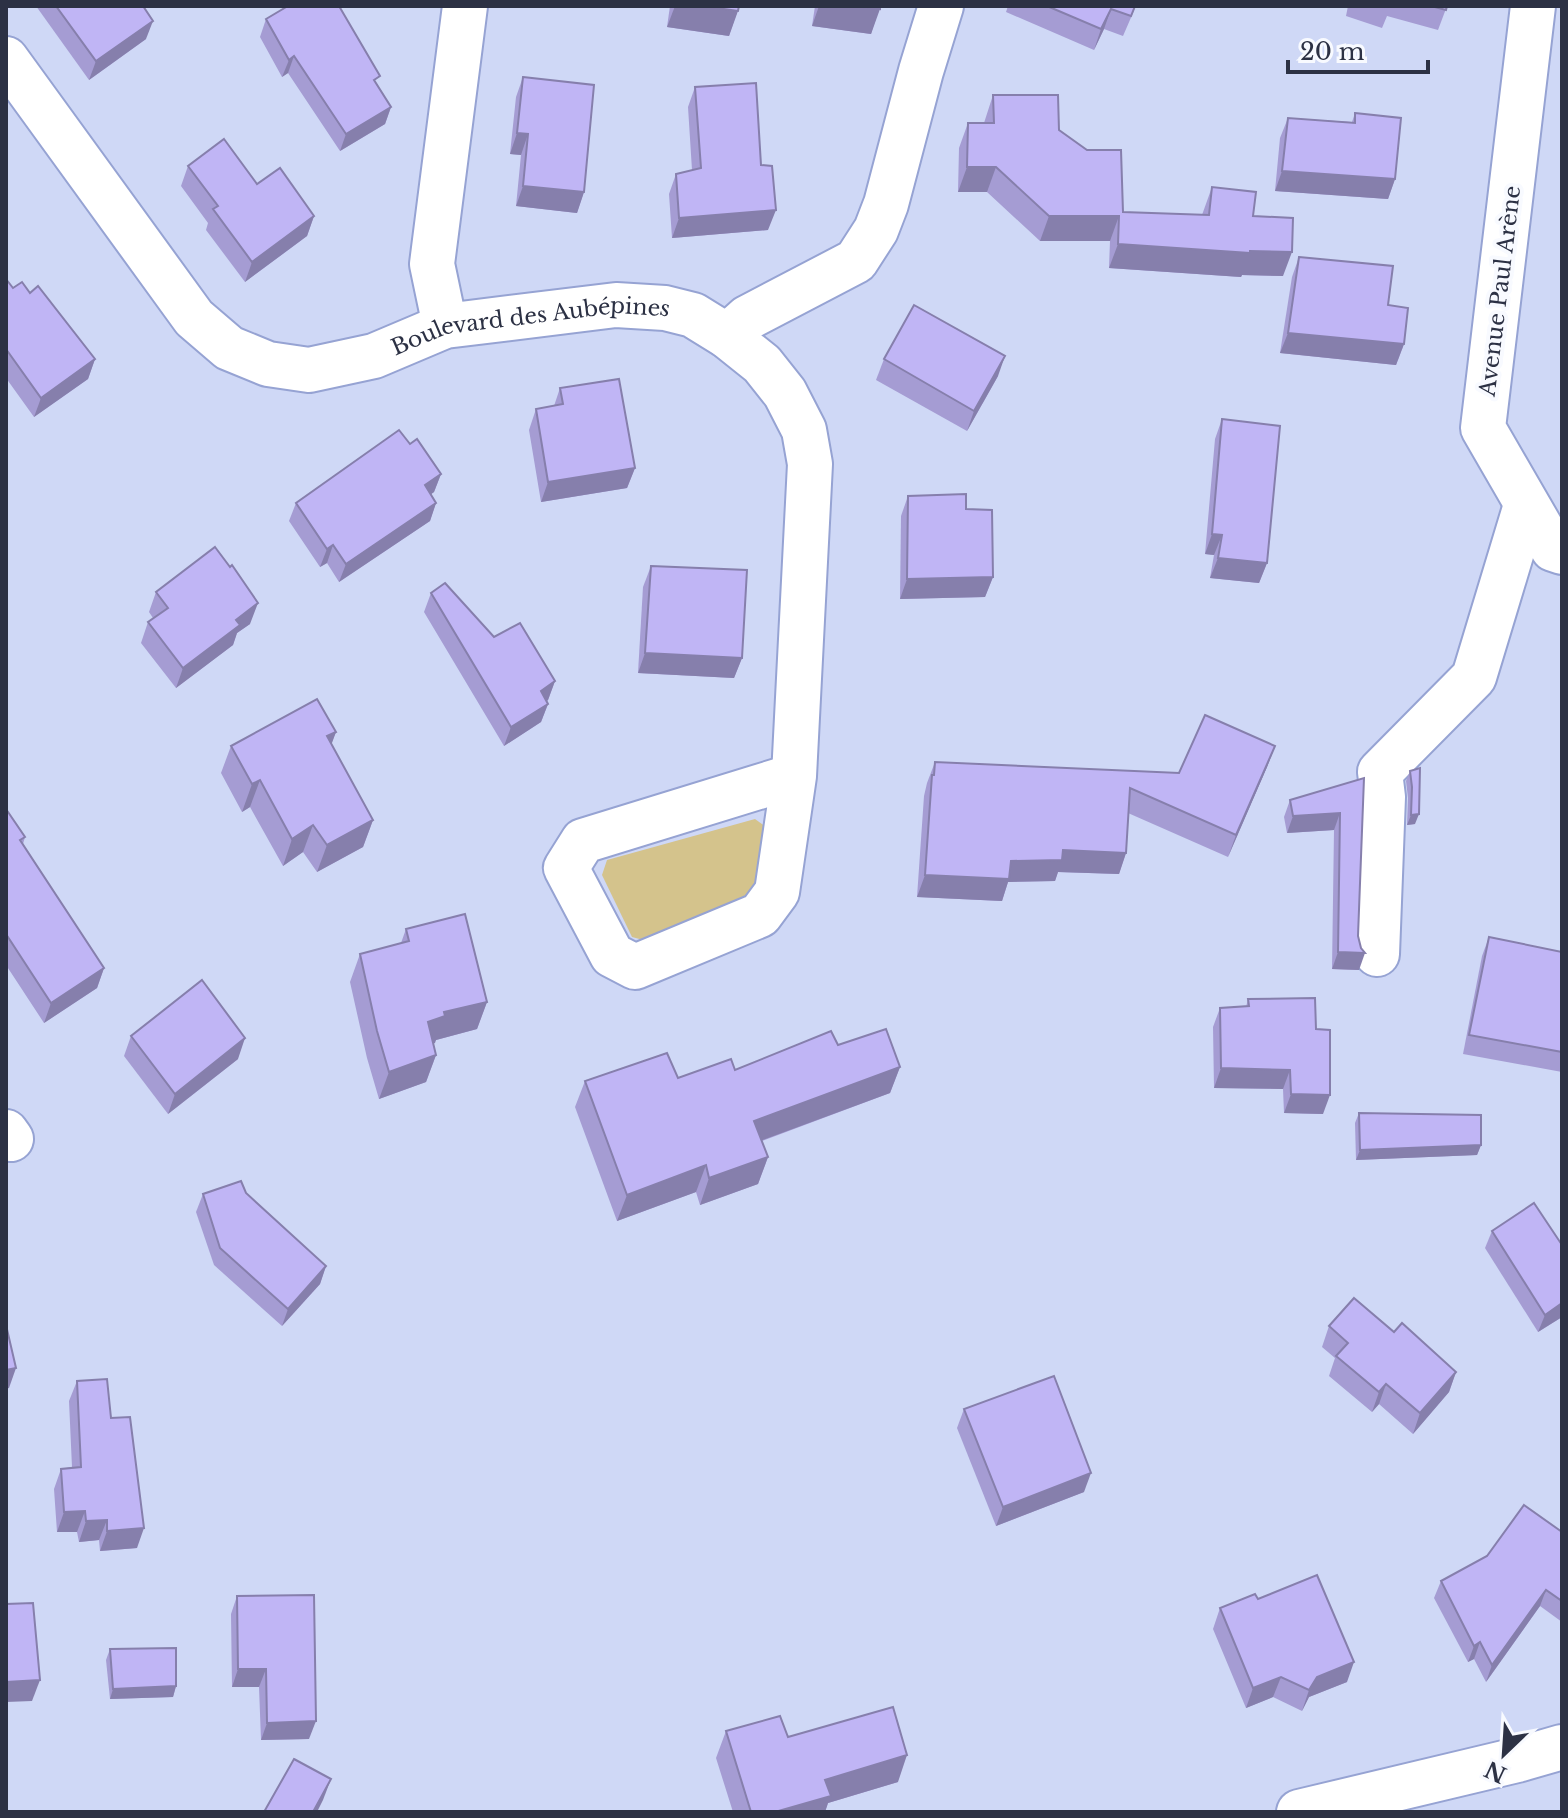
<svg xmlns="http://www.w3.org/2000/svg" width="1568" height="1818" font-family="'Libre Baskerville',serif">
<rect width="100%" height="100%" fill="#cfd8f6"/>
<!-- green -->
<polygon fill="#d4c38c" points="755,819 770,830 766,886 742,903 647,941 632,937 602,875 607,860"/>
<g fill="none" stroke-linecap="round" stroke-linejoin="round">
<!-- minor casing -->
<g stroke="#96a3d3" stroke-width="48">
<g id="minor">
<polyline points="1533,6 1483,428 1553,549 1562,552"/>
<path id="s1" d="M6,59l188,259 35,30 39,16 41,6 65,-14 71,-30 171,-21 49,3 28,7 34,21 35,28 23,29 19,37 6,34 -16,312 -17,116 -17,23 -125,52 -23,-12 -46,-87 17,-27 211,-65"/>
<polyline points="445,326 432,264 465,6"/>
<polyline points="727,336 747,318 856,261 876,230 886,204 921,71 941,6"/>
<polyline points="1377,954 1383,797 1380,772 1474,677 1526,505"/>
<polyline points="6,1132 11,1139"/>
<polyline points="1299,1812 1517,1760 1562,1747"/>
</g>
</g>
<!-- minor -->
<use href="#minor" stroke="#fff" stroke-width="44"/>
</g>
<!-- wall -->
<g fill="#a59cd3">
<polygon points="36,6 143,6 146,39 89,80"/>
<polygon points="670,6 739,6 729,36 667,27"/>
<polygon points="815,6 880,6 871,34 812,26"/>
<polygon points="1008,6 1136,6 1123,36 1104,29 1094,50 1006,12"/>
<polygon points="1348,6 1447,6 1438,30 1387,16 1382,28 1346,16"/>
<polygon points="266,19 377,84 391,107 385,124 340,151 288,73 282,77 260,37"/>
<polygon points="523,77 584,192 577,213 516,206 521,155 510,154 516,97"/>
<polygon points="695,87 761,165 768,230 672,238 669,194 676,174 692,170 688,107"/>
<polygon points="993,95 1059,130 1123,212 1202,215 1212,187 1253,216 1283,276 1242,275 1241,277 1109,268 1110,241 1040,241 987,192 958,192 959,148 968,123 984,123"/>
<polygon points="1355,113 1395,179 1388,199 1275,191 1280,138 1288,118 1352,122"/>
<polygon points="188,166 257,184 314,216 307,236 245,282 206,230 208,223 181,186"/>
<polygon points="1299,257 1388,305 1404,344 1396,365 1280,353 1292,277"/>
<polygon points="6,279 13,288 30,293 95,359 88,379 34,417 6,378"/>
<polygon points="884,359 998,376 967,431 876,380"/>
<polygon points="560,388 635,468 627,488 541,502 529,430 536,409 554,406"/>
<polygon points="1222,419 1267,563 1259,583 1210,578 1214,555 1205,554 1215,439"/>
<polygon points="410,444 441,474 434,492 431,494 436,503 430,521 339,582 327,563 320,567 289,521 296,503"/>
<polygon points="908,496 993,577 985,597 900,599 901,516"/>
<polygon points="651,566 742,658 734,678 638,673 643,587"/>
<polygon points="156,592 250,624 237,633 233,645 176,688 141,643 148,622 153,618 149,612"/>
<polygon points="431,593 555,681 548,700 547,701 548,704 541,722 504,746 424,612"/>
<polygon points="336,732 331,744 373,820 363,847 317,872 303,852 283,866 250,807 242,812 221,773 231,746"/>
<polygon points="1275,746 1267,767 1228,857 1128,813 1126,853 1119,874 1058,872 1055,881 1008,882 1002,901 917,897 924,796 927,783 935,762 1179,773"/>
<polygon points="1410,771 1415,824 1407,825 1408,798 1406,781"/>
<polygon points="1364,778 1358,936 1359,970 1332,969 1334,830 1287,833 1284,817 1290,800"/>
<polygon points="6,809 25,837 23,844 104,968 97,988 44,1023 6,965"/>
<polygon points="406,929 487,1002 477,1029 436,1040 433,1044 436,1055 426,1082 379,1099 367,1058 350,982 360,954 401,943"/>
<polygon points="1489,937 1562,952 1562,1072 1463,1054 1482,956"/>
<polygon points="1248,999 1316,1029 1323,1114 1284,1113 1283,1089 1214,1088 1213,1027 1220,1008 1246,1007"/>
<polygon points="131,1036 238,1059 168,1114 124,1056"/>
<polygon points="838,1045 900,1067 890,1093 762,1141 768,1157 758,1184 700,1205 696,1192 617,1221 575,1107 585,1081 678,1078 735,1070"/>
<polygon points="1359,1113 1481,1145 1477,1155 1356,1160 1355,1123"/>
<polygon points="246,1193 326,1266 320,1284 282,1326 214,1265 196,1212 203,1194"/>
<polygon points="1492,1231 1562,1317 1538,1332 1485,1248"/>
<polygon points="1329,1326 1394,1332 1456,1372 1449,1392 1413,1434 1379,1404 1372,1412 1329,1376 1335,1358 1322,1347"/>
<polygon points="77,1381 111,1418 137,1548 100,1551 99,1540 79,1542 77,1532 57,1532 54,1489 61,1469 72,1467 69,1401"/>
<polygon points="964,1409 1084,1492 996,1526 957,1428"/>
<polygon points="1562,1532 1562,1622 1540,1606 1486,1682 1474,1659 1468,1662 1434,1598 1441,1581"/>
<polygon points="237,1596 309,1739 261,1740 259,1687 232,1687 231,1614"/>
<polygon points="1258,1599 1347,1682 1309,1697 1302,1711 1273,1697 1246,1708 1213,1629 1220,1608"/>
<polygon points="110,1649 176,1686 173,1697 110,1699 106,1660"/>
<polygon points="726,1731 788,1737 898,1782 828,1803 825,1812 733,1812 716,1758"/>
</g>
<!-- shaded-wall -->
<g fill="#867fac">
<polygon points="675,6 703,6 738,11 729,36 667,27"/>
<polygon points="819,6 855,6 880,9 871,34 812,26"/>
<polygon points="1111,9 1104,29 1094,50 1101,29"/>
<polygon points="153,21 146,39 89,80 96,61"/>
<polygon points="294,56 288,73 282,77 289,60"/>
<polygon points="391,107 385,124 340,151 346,134"/>
<polygon points="517,133 528,134 521,155 510,154"/>
<polygon points="967,167 996,167 987,192 958,192"/>
<polygon points="1282,171 1395,179 1388,199 1275,191"/>
<polygon points="523,186 584,192 577,213 516,206"/>
<polygon points="776,210 768,230 672,238 679,218"/>
<polygon points="314,216 307,236 245,282 252,262"/>
<polygon points="1049,216 1119,216 1110,241 1040,241"/>
<polygon points="1118,244 1250,251 1292,252 1283,276 1242,275 1241,277 1109,268"/>
<polygon points="1288,333 1404,344 1396,365 1280,353"/>
<polygon points="1005,356 998,376 967,431 974,411"/>
<polygon points="95,359 88,379 34,417 41,398"/>
<polygon points="635,468 627,488 541,502 548,482"/>
<polygon points="441,474 434,492 419,503 425,485"/>
<polygon points="436,503 430,521 339,582 346,564"/>
<polygon points="1212,534 1222,535 1214,555 1205,554"/>
<polygon points="333,545 327,563 320,567 327,549"/>
<polygon points="1218,558 1267,563 1259,583 1210,578"/>
<polygon points="993,577 985,597 900,599 907,579"/>
<polygon points="258,603 250,624 237,633 233,645 176,688 183,668 236,620"/>
<polygon points="645,653 742,658 734,678 638,673"/>
<polygon points="555,681 548,700 534,710 541,691"/>
<polygon points="548,704 541,722 504,746 511,727"/>
<polygon points="336,732 326,759 327,736"/>
<polygon points="1275,746 1267,767 1228,857 1236,835"/>
<polygon points="260,780 250,807 242,812 252,784"/>
<polygon points="1340,813 1334,830 1287,833 1293,816"/>
<polygon points="1419,814 1415,824 1407,825 1411,815"/>
<polygon points="373,820 363,847 317,872 327,845"/>
<polygon points="313,825 303,852 283,866 292,839"/>
<polygon points="1063,850 1126,853 1119,874 1058,872 1055,881 1008,882 1002,901 917,897 925,875 1011,861"/>
<polygon points="1338,952 1365,953 1359,970 1332,969"/>
<polygon points="104,968 97,988 44,1023 51,1003"/>
<polygon points="487,1002 477,1029 436,1040 435,1043 418,1049 428,1022 444,1012"/>
<polygon points="245,1038 238,1059 168,1114 175,1094"/>
<polygon points="436,1055 426,1082 379,1099 389,1072"/>
<polygon points="900,1067 890,1093 744,1147 754,1121"/>
<polygon points="1221,1068 1290,1070 1283,1089 1214,1088"/>
<polygon points="1291,1094 1330,1095 1323,1114 1284,1113"/>
<polygon points="1481,1145 1477,1155 1356,1160 1360,1150"/>
<polygon points="768,1157 758,1184 700,1205 709,1178"/>
<polygon points="706,1165 696,1192 617,1221 627,1195"/>
<polygon points="326,1266 320,1284 282,1326 288,1309"/>
<polygon points="1562,1303 1562,1317 1538,1332 1545,1315"/>
<polygon points="16,1368 9,1388 6,1389 6,1370"/>
<polygon points="1456,1372 1449,1392 1413,1434 1420,1413"/>
<polygon points="1386,1384 1379,1404 1372,1412 1379,1392"/>
<polygon points="1091,1473 1084,1492 996,1526 1003,1507"/>
<polygon points="85,1511 77,1532 57,1532 64,1512"/>
<polygon points="107,1520 99,1540 79,1542 86,1521"/>
<polygon points="144,1528 137,1548 100,1551 107,1531"/>
<polygon points="1546,1590 1540,1606 1486,1682 1492,1665"/>
<polygon points="1480,1642 1474,1659 1468,1662 1474,1646"/>
<polygon points="1354,1662 1347,1682 1309,1697 1302,1711 1309,1690 1317,1677"/>
<polygon points="238,1669 266,1669 259,1687 232,1687"/>
<polygon points="1281,1677 1273,1697 1246,1708 1253,1688"/>
<polygon points="40,1680 32,1701 6,1702 6,1682"/>
<polygon points="176,1686 173,1697 110,1699 113,1689"/>
<polygon points="316,1721 309,1739 261,1740 267,1723"/>
<polygon points="907,1755 898,1782 828,1803 825,1812 775,1812 825,1780"/>
<polygon points="331,1779 323,1800 317,1812 313,1812"/>
</g>
<!-- building -->
<g fill="#c0b5f5" stroke="#867fac" stroke-width="2">
<polygon points="56,6 143,6 153,21 96,61"/>
<polygon points="288,6 339,6 380,76 374,80 391,107 346,134 294,56 289,60 266,19"/>
<polygon points="703,6 739,6 738,11"/>
<polygon points="855,6 880,6 880,9"/>
<polygon points="1047,6 1135,6 1131,16 1111,9 1101,29"/>
<polygon points="1431,6 1447,6 1446,10"/>
<polygon points="523,77 594,85 584,192 523,186 528,134 517,133"/>
<polygon points="756,83 761,165 772,166 776,210 679,218 676,174 701,168 695,87"/>
<polygon points="993,95 1058,95 1059,130 1087,150 1121,150 1123,212 1209,215 1212,187 1256,192 1253,216 1293,218 1292,252 1250,251 1250,253 1118,244 1119,216 1049,216 996,167 967,167 968,123 994,123"/>
<polygon points="1355,113 1401,118 1395,179 1282,171 1288,118 1355,123"/>
<polygon points="224,139 257,184 280,168 314,216 252,262 213,209 218,206 188,166"/>
<polygon points="1299,257 1393,266 1388,305 1408,308 1404,344 1288,333"/>
<polygon points="6,279 13,288 22,282 30,293 38,286 95,359 41,398 6,349"/>
<polygon points="914,305 1005,356 974,411 884,359"/>
<polygon points="619,379 635,468 548,482 536,409 563,404 560,388"/>
<polygon points="1222,419 1280,426 1267,563 1218,558 1222,535 1212,534"/>
<polygon points="399,430 410,444 417,439 441,474 425,485 436,503 346,564 333,545 327,549 296,503"/>
<polygon points="966,494 966,509 992,510 993,577 907,579 908,496"/>
<polygon points="215,547 230,567 232,565 258,603 236,620 240,625 183,668 148,622 168,608 156,592"/>
<polygon points="651,566 747,570 742,658 645,653"/>
<polygon points="445,583 494,637 520,623 555,681 541,691 548,704 511,727 431,593"/>
<polygon points="317,699 336,732 327,736 373,820 327,845 313,825 292,839 260,780 252,784 231,746"/>
<polygon points="1205,715 1275,746 1236,835 1130,788 1126,853 1063,850 1062,860 1011,861 1009,879 925,875 932,775 934,775 935,762 1179,773"/>
<polygon points="1420,768 1419,814 1411,815 1412,787 1410,771"/>
<polygon points="1364,778 1358,936 1361,948 1365,953 1338,952 1340,813 1293,816 1290,800"/>
<polygon points="6,809 25,837 20,840 104,968 51,1003 6,934"/>
<polygon points="465,914 487,1002 444,1012 445,1016 428,1022 436,1055 389,1072 377,1031 360,954 409,941 406,929"/>
<polygon points="1489,937 1562,952 1562,1052 1469,1035"/>
<polygon points="202,980 245,1038 175,1094 131,1036"/>
<polygon points="1315,998 1316,1029 1330,1030 1330,1095 1291,1094 1290,1070 1221,1068 1220,1008 1249,1006 1248,999"/>
<polygon points="886,1029 900,1067 754,1121 768,1157 709,1178 706,1165 627,1195 585,1081 667,1053 678,1078 731,1059 735,1070 831,1031 838,1045"/>
<polygon points="1359,1113 1481,1115 1481,1145 1360,1150"/>
<polygon points="241,1181 246,1193 326,1266 288,1309 220,1248 203,1194"/>
<polygon points="1534,1203 1562,1245 1562,1303 1545,1315 1492,1231"/>
<polygon points="1354,1298 1394,1332 1402,1323 1456,1372 1420,1413 1386,1384 1379,1392 1336,1356 1348,1343 1329,1326"/>
<polygon points="6,1325 16,1368 6,1370"/>
<polygon points="1054,1376 1091,1473 1003,1507 964,1409"/>
<polygon points="107,1379 111,1418 130,1417 144,1528 107,1531 107,1520 86,1521 85,1511 64,1512 61,1469 81,1467 77,1381"/>
<polygon points="1524,1505 1562,1532 1562,1601 1546,1590 1492,1665 1480,1642 1474,1646 1441,1581 1487,1556"/>
<polygon points="1317,1575 1354,1662 1317,1677 1309,1690 1281,1677 1253,1688 1220,1608 1255,1594 1258,1599"/>
<polygon points="314,1595 316,1721 267,1723 266,1669 238,1669 237,1596"/>
<polygon points="33,1603 40,1680 6,1682 6,1604"/>
<polygon points="176,1648 176,1686 113,1689 110,1649"/>
<polygon points="893,1707 907,1755 825,1780 831,1796 775,1812 751,1812 726,1731 780,1716 788,1737"/>
<polygon points="294,1759 331,1779 313,1812 264,1812"/>
</g>
<g text-anchor="middle" dominant-baseline="central" stroke-width="8" stroke-linejoin="round" paint-order="stroke">
<!-- street labels -->
<g font-size="22" fill="#2c3144" stroke="#f8faff">
<text transform="translate(1500 291) rotate(-83)">Avenue Paul Arène</text>
<text stroke="none"><textPath href="#s1" startOffset="678">Boulevard des Aubépines</textPath></text>
</g>
</g>
<!-- border -->
<rect width="1568" height="1818" fill="none" stroke="#2c3144" stroke-width="16"/>
<!-- north arrow -->
<g transform="translate(1504 1754) rotate(205)" stroke="#f8faff" stroke-width="6" paint-order="stroke">
<path d="M0-6L14 30L0 20L-14 30Z" fill="#2c3144"/>
<text y="-12" font-size="22" font-weight="bold" text-anchor="middle" fill="#2c3144">N</text>
</g>
<!-- scale -->
<path d="M1288 60v12h140v-12" fill="none" stroke="#2c3144" stroke-width="4"/>
<text x="1300" y="60" font-size="24" fill="#2c3144" stroke="#f8faff" stroke-width="6" paint-order="stroke">20 m</text>
</svg>
